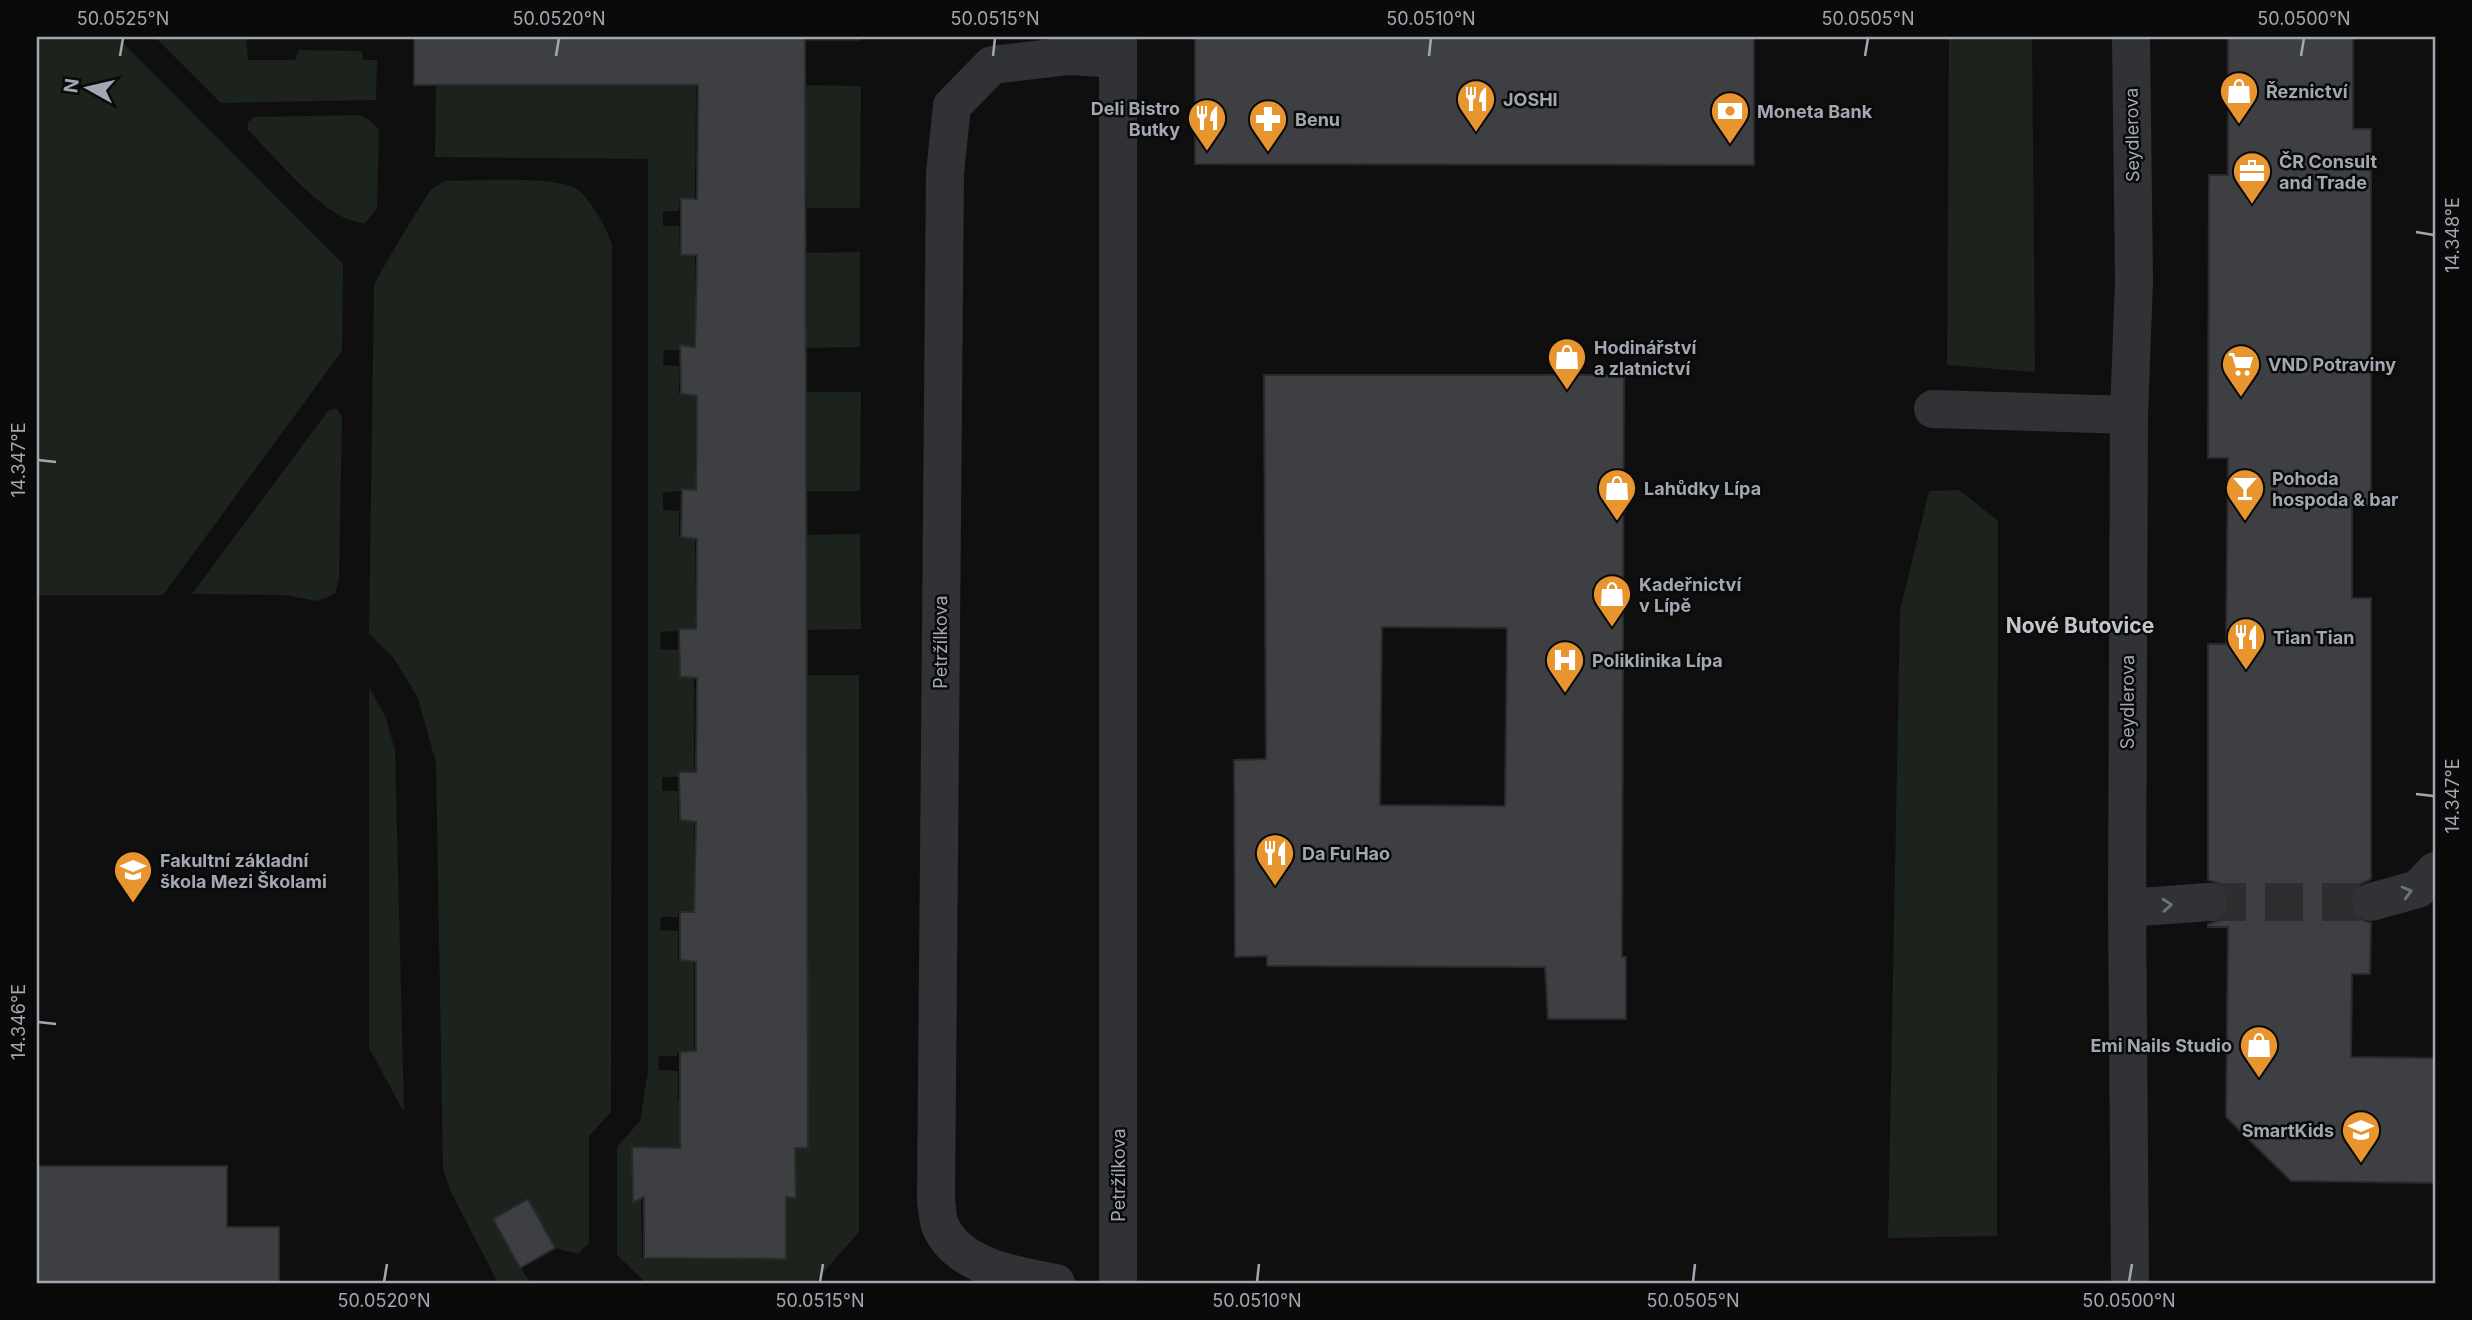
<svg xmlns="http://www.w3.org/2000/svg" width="2472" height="1320" font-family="Inter,sans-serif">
<rect width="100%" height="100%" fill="#0f0f10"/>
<!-- green -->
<g fill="#1c231c">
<polygon points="37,37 117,37 343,264 342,351 163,595 37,595"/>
<polygon points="155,37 246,37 248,60 295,60 299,50 362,51 363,60 377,60 376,100 221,103"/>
<rect x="803" y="37" width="57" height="4"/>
<polygon points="1949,37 2032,37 2035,372 1947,365"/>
<polygon points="436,84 696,85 695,198 680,198 679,211 663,211 663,226 679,226 680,254 695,254 695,345 680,345 679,350 664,350 663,365 679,366 679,394 696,394 695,489 663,493 663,510 679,511 679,537 695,537 695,629 661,632 660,649 679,650 679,677 694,677 694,772 679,772 678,777 662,777 662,791 678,791 678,820 694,820 694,912 678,912 678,917 661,917 660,930 678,931 678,960 694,960 694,1051 678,1052 677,1056 659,1056 658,1070 678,1071 678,1099 693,1147 633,1147 632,1196 641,1197 642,1258 784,1258 784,1197 794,1197 806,675 859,675 859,1232 814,1283 646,1283 617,1255 617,1147 640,1121 648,1071 648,159 435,157"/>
<polygon points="802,85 861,86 860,208 807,208 806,160 802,159"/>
<path d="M360,115l11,6 8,9 -2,79 -12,14c-38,0 -89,-66 -117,-93v-8l6,-5z"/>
<path d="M445,181c27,0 114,-6 133,9 14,11 28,38 34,54l-1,868 -22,24v107l-11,11 -23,-6 -27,-48 -35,19 37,64h-32l-48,-93 -7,-21 -7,-406 -18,-65 -25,-41 -24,-23 5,-348c2,-8 51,-89 57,-96 3,-3 9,-6 14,-9z"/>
<polygon points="860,252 860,347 806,348 807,253"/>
<polygon points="806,392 861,392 860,491 806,491"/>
<polygon points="336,408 342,416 339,578 335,594 317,601 285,595 192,594 328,411"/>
<polygon points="1959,490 1998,521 1997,1236 1888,1238 1900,610 1929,491"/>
<polygon points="860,534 861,629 805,630 806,535"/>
<polygon points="369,687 386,718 395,751 404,1112 369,1048"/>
</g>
<!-- building -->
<g fill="#3e3f43" stroke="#292a2c" stroke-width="2" fill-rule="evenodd">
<polygon points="414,37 805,37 808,1148 795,1148 796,1198 786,1197 786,1259 644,1258 644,1197 633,1203 632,1147 680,1148 680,1052 696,1051 696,962 680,960 680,912 694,912 696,822 680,820 679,772 696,772 697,678 680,677 679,629 696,629 697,539 681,537 682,489 696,490 697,396 681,394 680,345 695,347 697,255 681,255 681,198 697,199 698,85 414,85"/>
<polygon points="1195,37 1754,37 1754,165 1195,164"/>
<polygon points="2228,37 2353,37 2353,129 2371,129 2371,506 2352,506 2352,598 2371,598 2371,879 2356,886 2350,897 2350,908 2355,917 2371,923 2370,974 2352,974 2351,1057 2435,1058 2435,1183 2291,1181 2226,1117 2228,927 2208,927 2208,924 2221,920 2227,912 2230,901 2226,889 2218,883 2208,880 2208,644 2226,644 2228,458 2208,458 2209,175 2228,175"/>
<path d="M1264,375h360l-2,582h4v62h-78l-3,-52 -278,-1v-10l-32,1 -1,-197 32,-1zM1382,627l125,1 -2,178 -125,-1z"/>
<polygon points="37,1166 227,1166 227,1227 279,1227 279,1283 37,1283"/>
<polygon points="528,1199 555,1248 520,1268 493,1219"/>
</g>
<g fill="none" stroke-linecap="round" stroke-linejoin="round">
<!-- minor-tunnel -->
<polyline stroke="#2c2e30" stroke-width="38" stroke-dasharray="38 19" stroke-linecap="butt" points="2208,902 2371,902"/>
<!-- minor -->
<g stroke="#303235" stroke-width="38">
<polyline points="1933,409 2129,415"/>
<polyline points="2371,902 2418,889 2435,871"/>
<polyline points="2127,908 2208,902"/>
<path d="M1056,1283c-39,-7 -99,-16 -116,-58 -3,-8 -3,-19 -4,-27l9,-1025 7,-67 40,-41 78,-9 48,3"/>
<polyline points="1118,1283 1118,37"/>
<polyline points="2130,1283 2127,908 2129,415 2134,281 2131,37"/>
</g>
</g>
<!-- one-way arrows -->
<defs><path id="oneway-chevron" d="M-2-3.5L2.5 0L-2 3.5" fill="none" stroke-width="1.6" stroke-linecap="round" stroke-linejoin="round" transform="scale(1.75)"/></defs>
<g stroke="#6e7379">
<use href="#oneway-chevron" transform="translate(2407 892) rotate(-15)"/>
<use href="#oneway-chevron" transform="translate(2167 905) rotate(-4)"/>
</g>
<!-- ticks -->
<path fill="none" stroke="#a1a8b1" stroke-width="2.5" d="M120,56l3,-18M556,56l3,-18M993,56l2,-18M1429,56l2,-18M1865,56l3,-18M2301,56l3,-18M2416,232l18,3M38,460l18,2M2416,794l18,2M38,1022l18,2M384,1282l3,-18M820,1282l3,-18M1257,1282l2,-18M1693,1282l2,-18M2129,1282l3,-18"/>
<!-- icons -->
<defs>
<g id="shop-pin" transform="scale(2.0125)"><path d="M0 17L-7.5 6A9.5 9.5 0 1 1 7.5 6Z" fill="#e89530" stroke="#0a0a0b"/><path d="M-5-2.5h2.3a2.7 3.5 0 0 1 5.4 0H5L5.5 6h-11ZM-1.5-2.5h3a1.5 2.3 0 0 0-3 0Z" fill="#fff"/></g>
<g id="restaurant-pin" transform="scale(2.0125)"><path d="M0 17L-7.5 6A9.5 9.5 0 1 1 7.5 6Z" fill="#e89530" stroke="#0a0a0b"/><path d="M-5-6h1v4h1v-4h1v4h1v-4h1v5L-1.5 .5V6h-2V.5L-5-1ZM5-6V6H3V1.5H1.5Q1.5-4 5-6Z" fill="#fff"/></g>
<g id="bank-pin" transform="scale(2.0125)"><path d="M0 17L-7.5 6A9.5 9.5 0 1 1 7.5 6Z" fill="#e89530" stroke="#0a0a0b"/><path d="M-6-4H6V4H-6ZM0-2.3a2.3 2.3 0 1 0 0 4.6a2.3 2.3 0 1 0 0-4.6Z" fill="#fff"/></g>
<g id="pharmacy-pin" transform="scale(2.0125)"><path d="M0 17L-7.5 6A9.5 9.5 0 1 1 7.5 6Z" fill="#e89530" stroke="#0a0a0b"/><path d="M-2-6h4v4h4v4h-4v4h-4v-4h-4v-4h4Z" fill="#fff"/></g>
<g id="office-pin" transform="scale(2.0125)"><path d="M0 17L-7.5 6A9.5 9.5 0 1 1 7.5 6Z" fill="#e89530" stroke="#0a0a0b"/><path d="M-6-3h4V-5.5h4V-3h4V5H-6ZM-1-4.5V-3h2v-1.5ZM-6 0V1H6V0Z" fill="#fff"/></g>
<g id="supermarket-pin" transform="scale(2.0125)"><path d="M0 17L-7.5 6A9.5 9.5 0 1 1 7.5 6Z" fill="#e89530" stroke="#0a0a0b"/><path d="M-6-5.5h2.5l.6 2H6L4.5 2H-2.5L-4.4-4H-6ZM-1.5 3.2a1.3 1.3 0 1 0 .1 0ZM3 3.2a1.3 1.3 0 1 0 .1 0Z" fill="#fff"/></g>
<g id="bar-pin" transform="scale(2.0125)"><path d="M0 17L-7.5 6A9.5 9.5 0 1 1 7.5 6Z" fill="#e89530" stroke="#0a0a0b"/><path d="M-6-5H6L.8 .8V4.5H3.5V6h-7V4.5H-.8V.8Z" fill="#fff"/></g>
<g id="hospital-pin" transform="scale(2.0125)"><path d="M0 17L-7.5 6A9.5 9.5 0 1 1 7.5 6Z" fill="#e89530" stroke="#0a0a0b"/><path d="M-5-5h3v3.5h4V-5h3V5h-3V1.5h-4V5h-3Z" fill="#fff"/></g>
<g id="school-pin" transform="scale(2.0125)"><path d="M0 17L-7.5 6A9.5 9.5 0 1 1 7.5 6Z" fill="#e89530" stroke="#0a0a0b"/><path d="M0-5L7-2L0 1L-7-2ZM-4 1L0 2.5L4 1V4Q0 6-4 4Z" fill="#fff"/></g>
</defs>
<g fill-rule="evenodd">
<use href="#shop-pin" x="2239" y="91"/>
<use href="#restaurant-pin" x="1476" y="99"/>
<use href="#bank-pin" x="1730" y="111"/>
<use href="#restaurant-pin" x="1207" y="118"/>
<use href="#pharmacy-pin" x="1268" y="119"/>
<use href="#office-pin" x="2252" y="171"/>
<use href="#shop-pin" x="1567" y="357"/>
<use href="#supermarket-pin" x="2241" y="364"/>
<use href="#shop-pin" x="1617" y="488"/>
<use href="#bar-pin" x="2245" y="488"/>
<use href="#shop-pin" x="1612" y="594"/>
<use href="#restaurant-pin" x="2246" y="637"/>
<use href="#hospital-pin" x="1565" y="660"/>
<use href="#restaurant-pin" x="1275" y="853"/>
<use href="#school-pin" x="133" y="870"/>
<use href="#shop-pin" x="2259" y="1045"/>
<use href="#school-pin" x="2361" y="1130"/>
</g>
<g text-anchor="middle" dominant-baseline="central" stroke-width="5" stroke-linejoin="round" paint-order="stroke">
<!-- poi labels -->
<g font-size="18" font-weight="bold" fill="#a1a8b1" stroke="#0a0a0b" text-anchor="start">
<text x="2266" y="91">Řeznictví</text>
<text x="1503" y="99">JOSHI</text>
<text x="1180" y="108" text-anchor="end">Deli Bistro<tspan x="1180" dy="21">Butky</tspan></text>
<text x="1757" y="111">Moneta Bank</text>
<text x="1295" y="119">Benu</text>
<text x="2279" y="161">ČR Consult<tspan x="2279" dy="21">and Trade</tspan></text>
<text x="1594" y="347">Hodinářství<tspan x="1594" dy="21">a zlatnictví</tspan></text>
<text x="2268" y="364">VND Potraviny</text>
<text x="2272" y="478">Pohoda<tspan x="2272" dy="21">hospoda &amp; bar</tspan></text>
<text x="1644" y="488">Lahůdky Lípa</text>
<text x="1639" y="584">Kadeřnictví<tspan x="1639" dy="21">v Lípě</tspan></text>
<text x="2273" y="637">Tian Tian</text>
<text x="1592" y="660">Poliklinika Lípa</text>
<text x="1302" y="853">Da Fu Hao</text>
<text x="160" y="860">Fakultní základní<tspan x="160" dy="21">škola Mezi Školami</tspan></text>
<text x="2232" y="1045" text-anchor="end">Emi Nails Studio</text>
<text x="2334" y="1130" text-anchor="end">SmartKids</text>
</g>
<!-- street labels -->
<g font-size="18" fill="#a1a8b1" stroke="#0a0a0b">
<text transform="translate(2132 135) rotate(-91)">Seydlerova</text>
<text transform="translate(940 642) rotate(-90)">Petržílkova</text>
<text transform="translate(2127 702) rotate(-90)">Seydlerova</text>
<text transform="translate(1118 1175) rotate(-90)">Petržílkova</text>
</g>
<!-- quarter labels -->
<g font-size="21" font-weight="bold" fill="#c2c6cd" stroke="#0a0a0b">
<text x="2080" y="625">Nové Butovice</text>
</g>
</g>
<!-- border -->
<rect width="2472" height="1320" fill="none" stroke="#0a0a0b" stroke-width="77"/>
<!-- north arrow -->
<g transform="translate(88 88) rotate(278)" stroke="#0a0a0b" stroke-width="5" paint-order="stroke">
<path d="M0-5L12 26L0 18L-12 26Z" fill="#a1a8b1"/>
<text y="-10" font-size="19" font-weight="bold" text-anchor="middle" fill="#a1a8b1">N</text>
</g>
<rect x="38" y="38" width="2396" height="1244" fill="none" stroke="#a1a8b1" stroke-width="2.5"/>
<g font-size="18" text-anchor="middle" fill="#a1a8b1">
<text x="123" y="25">50.0525°N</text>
<text x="559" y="25">50.0520°N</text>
<text x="995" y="25">50.0515°N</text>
<text x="1431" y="25">50.0510°N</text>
<text x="1868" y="25">50.0505°N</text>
<text x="2304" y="25">50.0500°N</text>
<text transform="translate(2453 235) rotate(-90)" y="6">14.348°E</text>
<text transform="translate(19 460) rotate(-90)" y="6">14.347°E</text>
<text transform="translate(2453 796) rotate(-90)" y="6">14.347°E</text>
<text transform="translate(19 1022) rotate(-90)" y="6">14.346°E</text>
<text x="384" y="1307">50.0520°N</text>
<text x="820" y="1307">50.0515°N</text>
<text x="1257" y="1307">50.0510°N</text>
<text x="1693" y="1307">50.0505°N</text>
<text x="2129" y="1307">50.0500°N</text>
</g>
</svg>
